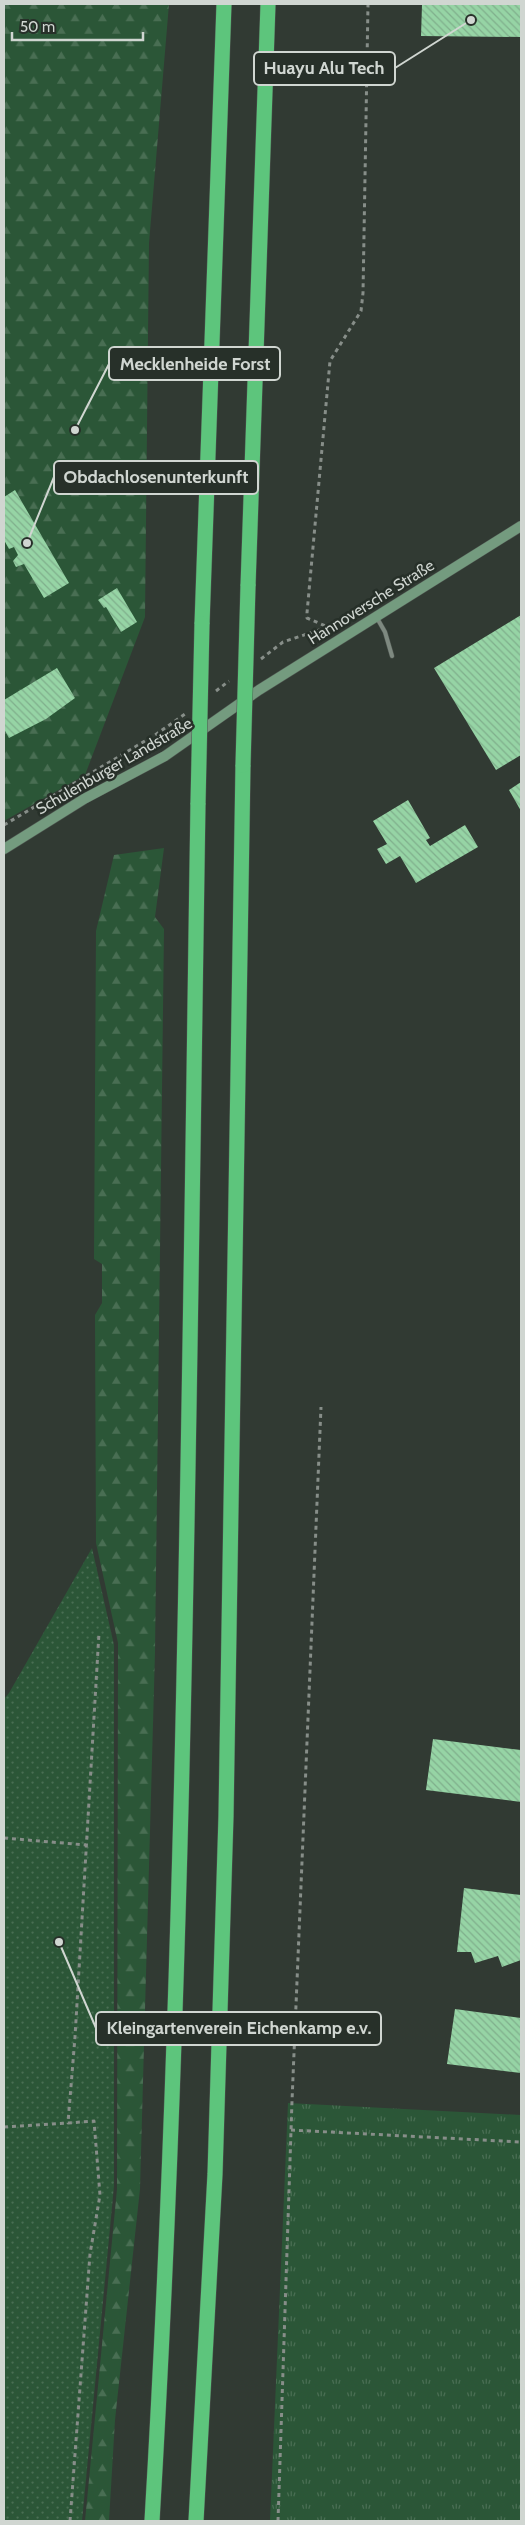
<svg xmlns="http://www.w3.org/2000/svg" width="525" height="2525" font-family="Cabin,sans-serif">
<defs>
<pattern id="grass-tufts" width="24" height="20" patternUnits="userSpaceOnUse" patternTransform="scale(1.25)"><rect width="24" height="20" fill="#2b5637"/><path d="M3 7l-1-3M5 7V3M7 7l1-3M15 17l-1-3M17 17v-4M19 17l1-3" fill="none" stroke="#496e53"/></pattern>
<pattern id="forest-firs" width="22" height="20" patternUnits="userSpaceOnUse" patternTransform="scale(1.25)"><rect width="22" height="20" fill="#2b5637"/><path d="M5 1l3.5 6h-7zM16 11l3.5 6h-7z" fill="#496e53"/></pattern>
<pattern id="garden-dots" width="8" height="8" patternUnits="userSpaceOnUse" patternTransform="scale(1.25)"><rect width="8" height="8" fill="#2b5637"/><path d="M2 2h.1M6 6h.1" fill="none" stroke="#496e53" stroke-width="1.8" stroke-linecap="round"/></pattern>
<pattern id="building-back-hatch" width="6" height="6" patternUnits="userSpaceOnUse" patternTransform="scale(1.25)"><rect width="6" height="6" fill="#96d4a5"/><path d="M-1 5l2 2M0 0l6 6M5-1l2 2" fill="none" stroke="#80af8c"/></pattern>
</defs>
<rect width="100%" height="100%" fill="#313a33"/>
<!-- grass -->
<polygon fill="url(#grass-tufts)" points="288,2103 521,2115 521,2521 270,2521"/>
<!-- forest -->
<g fill="url(#forest-firs)">
<polygon points="4,4 169,4 149,243 145,617 85,775 4,821"/>
<polygon points="164,848 155,917 164,929 155,1652 140,2189 115,2420 109,2521 85,2521 117,2189 118,1643 96,1543 95,1315 102,1303 102,1264 94,1259 96,931 114,855"/>
</g>
<!-- garden -->
<polygon fill="url(#garden-dots)" points="92,1548 114,1645 114,2186 82,2521 4,2521 4,1699 9,1693"/>
<!-- building -->
<g fill="url(#building-back-hatch)">
<polygon points="422,4 521,4 521,37 421,36"/>
<polygon points="15,490 69,583 44,598 24,564 16,567 13,561 18,555 14,547 9,549 4,540 4,497"/>
<polygon points="117,588 137,622 121,632 106,607 104,608 98,600"/>
<polygon points="521,615 521,755 496,770 434,668"/>
<polygon points="57,668 75,698 46,719 9,738 4,729 4,700"/>
<polygon points="521,782 521,811 509,790"/>
<polygon points="408,800 430,838 426,840 430,846 465,825 478,847 416,883 400,856 386,864 377,849 387,844 373,821"/>
<polygon points="433,1739 521,1750 521,1802 426,1790"/>
<polygon points="464,1888 521,1895 521,1960 502,1967 498,1956 475,1963 471,1952 457,1952"/>
<polygon points="455,2009 521,2018 521,2073 447,2064"/>
</g>
<g fill="none" stroke-linecap="round" stroke-linejoin="round">
<!-- service casing -->
<g stroke="#4f5751" stroke-width="5">
<polyline id="service" points="377,618 385,632 392,656"/>
</g>
<!-- secondary casing -->
<g stroke="#4f5751" stroke-width="11">
<polyline id="secondary" points="4,849 84,799 165,756 259,690 521,526"/>
</g>
<!-- motorway casing -->
<g stroke="#4f5751" stroke-width="16">
<g id="motorway">
<polyline points="248,586 268,4"/>
<polyline points="202,624 224,4"/>
<path d="M152,2521c34,-572 37,-1145 46,-1718"/>
<polyline points="196,2521 215,2174 226,1816 243,765"/>
</g>
</g>
<!-- path -->
<g stroke="#878e89" stroke-width="3" stroke-dasharray="4 4" stroke-linecap="butt">
<polyline points="330,631 328,627 307,618 307,613 330,361 361,311 363,293 368,4"/>
<polyline points="261,659 283,642 328,627 383,594"/>
<polyline points="216,691 229,681"/>
<polyline points="4,825 155,735 185,714"/>
<polyline points="4,1838 86,1845"/>
<polyline points="4,2127 68,2123"/>
<polyline points="291,2130 521,2142"/>
<polyline points="70,2521 90,2254 100,2195 94,2121 68,2123 75,2037 99,1633"/>
<polyline points="278,2521 292,2101 321,1407"/>
</g>
<!-- service -->
<use href="#service" stroke="#7e8980" stroke-width="4"/>
<!-- secondary -->
<use href="#secondary" stroke="#749b7f" stroke-width="10"/>
<!-- motorway -->
<use href="#motorway" stroke="#5dc57c" stroke-width="15"/>
<!-- motorway-bridge casing -->
<g stroke="#4f5751" stroke-width="16" stroke-linecap="butt">
<g id="motorway-bridge">
<polyline points="243,765 248,586"/>
<polyline points="198,803 202,624"/>
</g>
</g>
<!-- motorway-bridge -->
<use href="#motorway-bridge" stroke="#5dc57c" stroke-width="15"/>
</g>
<g text-anchor="middle" dominant-baseline="central" stroke-width="5" stroke-linejoin="round" paint-order="stroke">
<!-- street labels -->
<g font-size="16" fill="#d0d6d1" stroke="#273029">
<text transform="translate(371 602) rotate(-32)">Hannoversche Straße</text>
<text transform="translate(114 766) rotate(-30)">Schulenburger Landstraße</text>
</g>
</g>
<!-- callouts -->
<path fill="none" stroke="#d0d6d1" stroke-width="2" d="M471 20L395 68M75 430L109 364M27 543L54 477M59 1942L96 2028"/>
<g fill="#d0d6d1" stroke="#273029" stroke-width="2">
<circle cx="471" cy="20" r="5"/>
<circle cx="75" cy="430" r="5"/>
<circle cx="27" cy="543" r="5"/>
<circle cx="59" cy="1942" r="5"/>
</g>
<g fill="#273029" stroke="#d0d6d1" stroke-width="2">
<rect x="254" y="52" width="141" height="33" rx="5"/>
<rect x="109" y="347" width="171" height="33" rx="5"/>
<rect x="54" y="461" width="204" height="33" rx="5"/>
<rect x="96" y="2012" width="285" height="33" rx="5"/>
</g>
<g font-size="18" text-anchor="middle" font-weight="bold" fill="#d0d6d1">
<text x="324" y="74">Huayu Alu Tech</text>
<text x="195" y="370">Mecklenheide Forst</text>
<text x="156" y="483">Obdachlosenunterkunft</text>
<text x="239" y="2034">Kleingartenverein Eichenkamp e.v.</text>
</g>
<!-- border -->
<rect width="525" height="2525" fill="none" stroke="#d0d6d1" stroke-width="10"/>
<!-- scale -->
<path d="M12 32v8h131v-8" fill="none" stroke="#d0d6d1" stroke-width="2.5"/>
<text x="20" y="32" font-size="15" fill="#d0d6d1" stroke="#273029" stroke-width="4" paint-order="stroke">50 m</text>
</svg>
